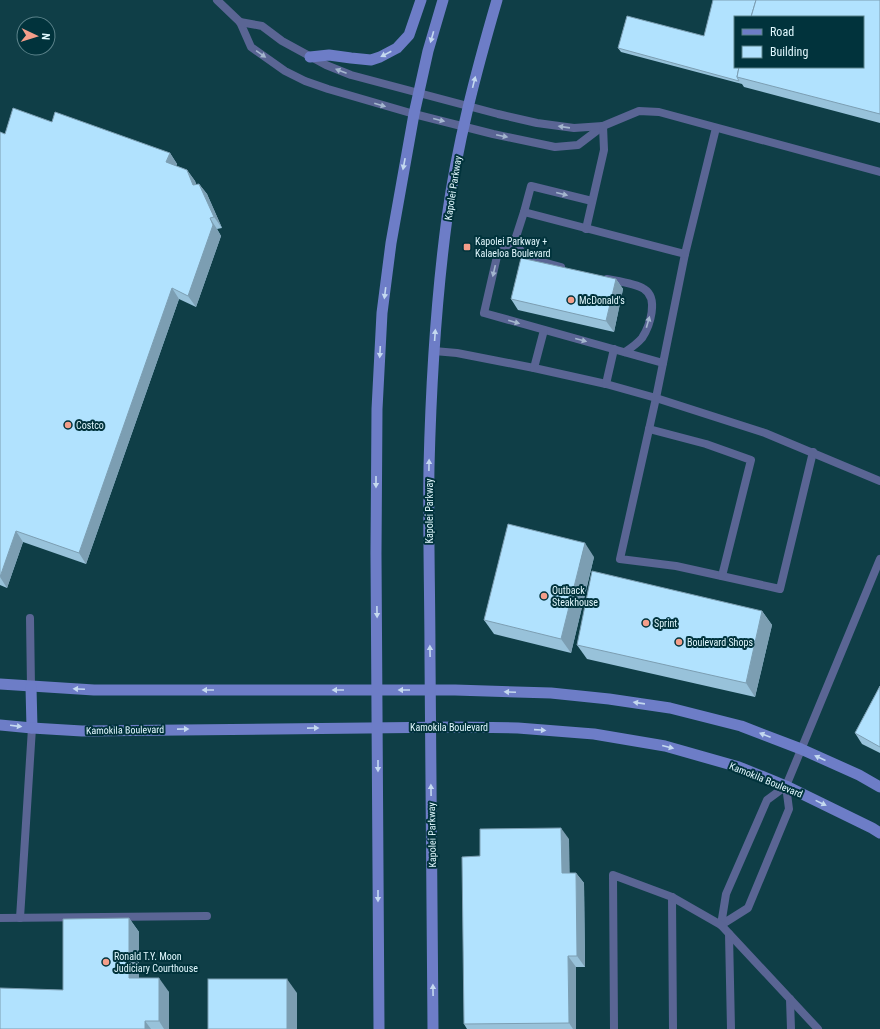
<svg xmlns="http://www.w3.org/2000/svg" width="880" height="1029" font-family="'Roboto Condensed',sans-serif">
<rect width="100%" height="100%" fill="#0f3e47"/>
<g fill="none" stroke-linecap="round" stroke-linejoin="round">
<!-- service -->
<g stroke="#5a6594" stroke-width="8">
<polyline points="217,0 240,22 251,47 285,71 305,81 328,89 414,114 493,134 555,147 578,145 603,126 639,111 659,112 880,172"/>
<polyline points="240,22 262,26 282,41 326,65 351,75 498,114 537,123 574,128 603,126"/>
<polyline points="716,128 685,254 656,398 620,559 676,566 780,589 813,452"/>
<polyline points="524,212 531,186 592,201"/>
<polyline points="586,229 604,150 603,126"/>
<polyline points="515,240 524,257 561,267"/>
<path d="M607,279c10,2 28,4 37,10 15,9 6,37 -2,49 -5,6 -11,10 -17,14"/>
<polyline points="434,351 457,353 534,368 606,384 656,398 765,433 880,481"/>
<polyline points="663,363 484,313 498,252 515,240 524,212 685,254"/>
<polyline points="534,368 544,330"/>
<polyline points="606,384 614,349"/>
<polyline points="649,429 706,444 751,460 722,576"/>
<polyline points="30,618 31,687"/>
<polygon points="786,786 789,809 748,908 721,925 726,894 767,800"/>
<polyline points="786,786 880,559"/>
<polyline points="672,897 673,1029"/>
<polyline points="0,918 207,916"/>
<polyline points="20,918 32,728"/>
<polyline points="729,934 731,1029"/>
<polyline points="790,999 791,1029"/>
<polyline points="614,1029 613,875 672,897 721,925 818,1029"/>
</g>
<!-- secondary -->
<g stroke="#6d7dc7" stroke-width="11">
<polyline points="310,57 329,55 351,58 371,60 380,57 397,48 409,35 421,0"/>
<polyline points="0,684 94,690 455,690 551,693 609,699 670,708 741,726 801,749 859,775 880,787"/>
<polyline points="31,687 32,728"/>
<polyline points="0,725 32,728 82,731 455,727 518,728 594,734 665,746 739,767 786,786 872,828 880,833"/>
<polyline points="379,1029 376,554 377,409 382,313 391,243 414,114 428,51 443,0"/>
<path d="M433,1029c-1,-123 -2,-246 -3,-370 0,-64 -2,-128 -1,-192 2,-83 7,-167 18,-249 10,-74 29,-146 50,-218"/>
</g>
</g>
<!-- wall -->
<g fill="#98c2da">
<polygon points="880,0 880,123 744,87 742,84 621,52 618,48 704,36"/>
<polygon points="52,122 170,153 177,164 176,166 187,170 195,181 196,184 199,184 207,194 222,228 217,229 221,236 196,307 179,299 86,564 23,542 7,588 0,585 0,132 5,134"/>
<polygon points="616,279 623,289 614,332 518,310 511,299"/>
<polygon points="594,557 571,653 494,634 484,620"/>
<polygon points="762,611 772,625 755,697 587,659 577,645"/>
<polygon points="880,686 880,753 862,744 855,733"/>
<polygon points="569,839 569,873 576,873 584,883 585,967 576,967 576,1029 467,1029 464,1024 480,856"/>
<polygon points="129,918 139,932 139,978 169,992 169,1029 0,1029 63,990"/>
</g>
<!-- shaded-wall -->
<g fill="#7c9eb2">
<polygon points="170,153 177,164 173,173 166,162"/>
<polygon points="187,170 195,181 201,196 193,185"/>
<polygon points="199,184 207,194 222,228 214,217"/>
<polygon points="210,218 217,229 221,236 196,307 188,296"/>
<polygon points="616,279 623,289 614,332 606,321"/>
<polygon points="172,288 179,299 86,564 79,553"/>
<polygon points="16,531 23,542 7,588 0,577"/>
<polygon points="585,543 594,557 571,653 561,639"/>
<polygon points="762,611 772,625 755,697 746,683"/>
<polygon points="561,828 569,839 570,884 562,873"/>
<polygon points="576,873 584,883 585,967 577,956"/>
<polygon points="129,918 139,932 139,992 129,978"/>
<polygon points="568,956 576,967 576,1029 573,1029 569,1023"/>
<polygon points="159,978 169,992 169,1029 164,1029 159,1021"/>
<polygon points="287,979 297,993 297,1029 287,1029"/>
<polygon points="145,1021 151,1029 145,1029"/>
</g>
<!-- building -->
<g fill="#b1e2fe" stroke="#7c9eb2">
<polygon points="713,0 756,0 751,17 735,17 735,67 739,67 737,77 739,81 618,48 627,16 704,36"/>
<polygon points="756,0 880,0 880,114 737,77 739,67 863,67 863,17 751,17"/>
<polygon points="13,108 52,122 55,112 170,153 166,162 187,170 193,185 199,184 214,217 210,218 213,225 188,296 172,288 79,553 16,531 0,577 0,132 5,134"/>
<polygon points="521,258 616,279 606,321 511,299"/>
<polygon points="508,524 585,543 561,639 484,620"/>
<polygon points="592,571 762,611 746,683 577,645"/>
<polygon points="880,686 880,747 855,733"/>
<polygon points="561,828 562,873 576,873 577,956 568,956 569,1023 464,1024 462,857 480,856 480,829"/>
<polygon points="129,918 129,978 159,978 159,1021 145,1021 145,1029 0,1029 0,988 63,990 63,919"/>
<rect x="208" y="979" width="79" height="50"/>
</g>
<!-- one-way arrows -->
<defs><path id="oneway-solid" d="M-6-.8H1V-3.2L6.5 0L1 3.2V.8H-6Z"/></defs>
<g fill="#c4d9f0">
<use href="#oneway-solid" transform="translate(432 37) rotate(106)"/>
<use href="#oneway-solid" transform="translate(386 54) rotate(153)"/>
<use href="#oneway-solid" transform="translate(474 82) rotate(-76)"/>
<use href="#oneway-solid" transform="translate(404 164) rotate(101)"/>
<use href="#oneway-solid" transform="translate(385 293) rotate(97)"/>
<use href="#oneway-solid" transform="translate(435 335) rotate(-86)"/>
<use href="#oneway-solid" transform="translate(380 352) rotate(93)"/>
<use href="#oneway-solid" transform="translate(429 465) rotate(-89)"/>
<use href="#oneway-solid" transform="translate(376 482) rotate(90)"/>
<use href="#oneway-solid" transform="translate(377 612) rotate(89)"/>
<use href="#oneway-solid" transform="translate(430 651) rotate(-91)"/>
<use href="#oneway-solid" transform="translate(79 689) rotate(-177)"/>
<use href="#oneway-solid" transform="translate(208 690) rotate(-180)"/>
<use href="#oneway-solid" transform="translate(338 690) rotate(-180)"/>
<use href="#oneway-solid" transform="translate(404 690) rotate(180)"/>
<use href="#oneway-solid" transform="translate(510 692) rotate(-177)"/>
<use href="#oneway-solid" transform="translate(639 703) rotate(-172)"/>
<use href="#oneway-solid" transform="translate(16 726) rotate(7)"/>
<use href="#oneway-solid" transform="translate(313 728) rotate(-1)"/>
<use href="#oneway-solid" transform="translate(183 729) rotate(-1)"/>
<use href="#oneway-solid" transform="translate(540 730) rotate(4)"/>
<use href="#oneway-solid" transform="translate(765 735) rotate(-159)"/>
<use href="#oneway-solid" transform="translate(668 747) rotate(14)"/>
<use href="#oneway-solid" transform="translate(820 758) rotate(-156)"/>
<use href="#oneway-solid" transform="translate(378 766) rotate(90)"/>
<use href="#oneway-solid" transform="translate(431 790) rotate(-91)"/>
<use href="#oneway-solid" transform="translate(821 803) rotate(26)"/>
<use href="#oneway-solid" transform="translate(378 896) rotate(90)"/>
<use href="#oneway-solid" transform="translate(433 990) rotate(-91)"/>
</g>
<g fill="#a4b6ce">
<use href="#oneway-solid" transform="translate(261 54) rotate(35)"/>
<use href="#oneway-solid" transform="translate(341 71) rotate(-159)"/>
<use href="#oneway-solid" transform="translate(380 105) rotate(16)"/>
<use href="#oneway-solid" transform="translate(439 120) rotate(14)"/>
<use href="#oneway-solid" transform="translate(564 127) rotate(-172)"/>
<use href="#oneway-solid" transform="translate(502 136) rotate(12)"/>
<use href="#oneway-solid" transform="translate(562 194) rotate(14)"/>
<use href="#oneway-solid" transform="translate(494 271) rotate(103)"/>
<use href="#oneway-solid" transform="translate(514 322) rotate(16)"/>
<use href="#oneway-solid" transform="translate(648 322) rotate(-74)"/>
<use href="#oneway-solid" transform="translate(581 340) rotate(15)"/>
</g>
<!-- markers -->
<g fill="#f49e8a" stroke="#01333c" stroke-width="1.5">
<rect x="463" y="243" width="8" height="8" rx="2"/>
<circle cx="571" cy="300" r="4"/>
<circle cx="68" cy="425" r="4"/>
<circle cx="544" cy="596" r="4"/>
<circle cx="646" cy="623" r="4"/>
<circle cx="679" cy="642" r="4"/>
<circle cx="106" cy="962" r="4"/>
</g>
<g text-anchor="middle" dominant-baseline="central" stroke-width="4" stroke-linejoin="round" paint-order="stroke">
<!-- street labels -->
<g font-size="10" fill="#e1f8fe" stroke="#01333c">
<text transform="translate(453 188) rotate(-81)">Kapolei Parkway</text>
<text transform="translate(429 511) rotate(-90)">Kapolei Parkway</text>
<text x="449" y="727">Kamokila Boulevard</text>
<text transform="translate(125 730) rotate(-1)">Kamokila Boulevard</text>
<text transform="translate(766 780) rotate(22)">Kamokila Boulevard</text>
<text transform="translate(432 835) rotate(-91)">Kapolei Parkway</text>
</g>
<!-- poi labels -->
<g font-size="10" fill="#e1f8fe" stroke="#01333c" text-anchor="start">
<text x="475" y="241">Kapolei Parkway +<tspan x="475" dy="12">Kalaeloa Boulevard</tspan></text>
<text x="579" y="300">McDonald's</text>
<text x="76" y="425">Costco</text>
<text x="552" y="590">Outback<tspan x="552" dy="12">Steakhouse</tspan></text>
<text x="654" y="623">Sprint</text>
<text x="687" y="642">Boulevard Shops</text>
<text x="114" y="956">Ronald T.Y. Moon<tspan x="114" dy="12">Judiciary Courthouse</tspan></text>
</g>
</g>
<!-- legend -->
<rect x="734" y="16" width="130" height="52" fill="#01333c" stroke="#5b828a"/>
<rect x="742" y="29" width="20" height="6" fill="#6d7dc7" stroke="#5b828a"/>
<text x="770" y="36" font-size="12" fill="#e1f8fe">Road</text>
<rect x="742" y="46" width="20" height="12" fill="#b1e2fe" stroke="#5b828a"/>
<text x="770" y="56" font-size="12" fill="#e1f8fe">Building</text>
<!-- north arrow -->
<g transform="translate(36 36) rotate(94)"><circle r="19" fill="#01333c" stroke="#5b828a"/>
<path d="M0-3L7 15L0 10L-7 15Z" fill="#f49e8a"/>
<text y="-6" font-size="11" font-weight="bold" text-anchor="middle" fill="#e1f8fe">N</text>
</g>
</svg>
